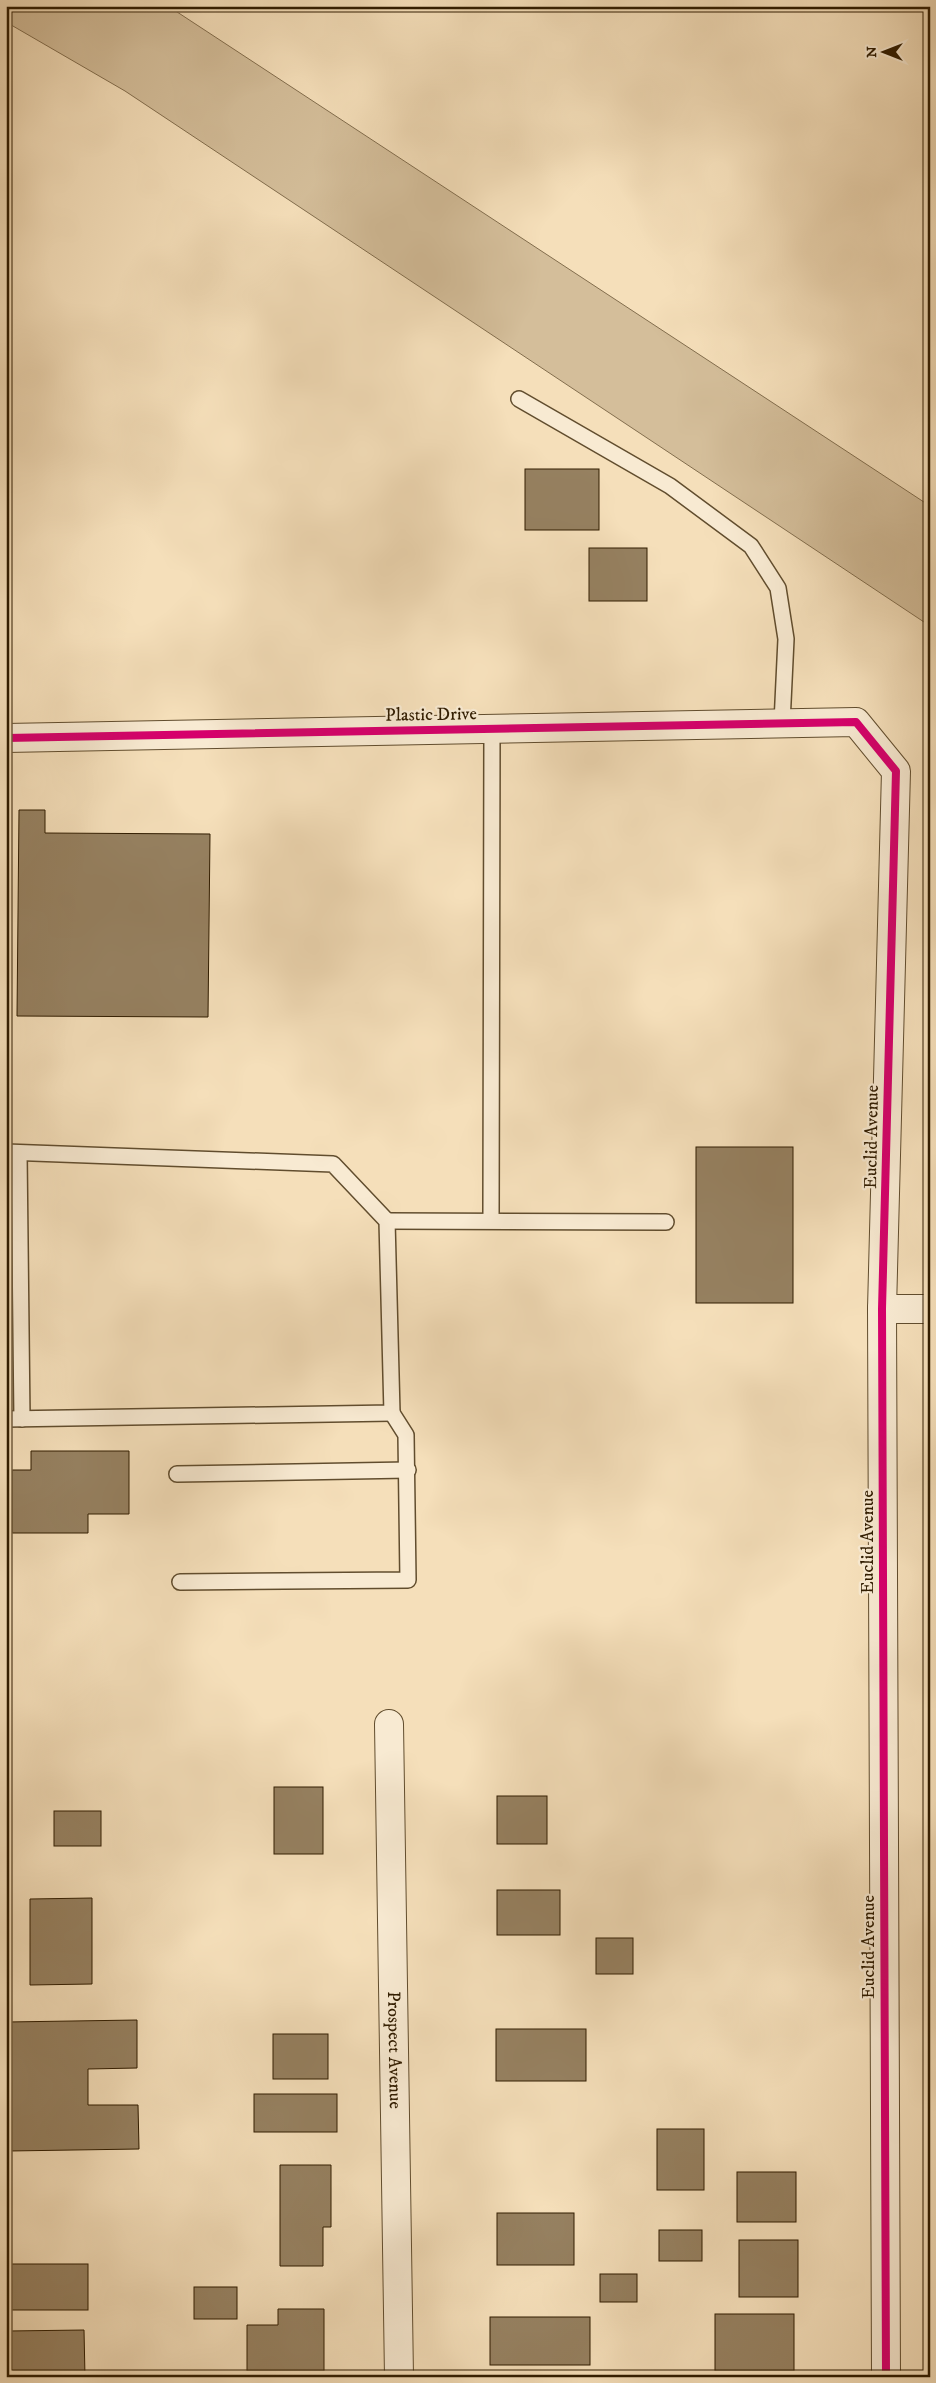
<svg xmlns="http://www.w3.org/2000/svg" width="936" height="2383" font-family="'IM FELL DW Pica',serif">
<rect width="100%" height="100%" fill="#f5dfba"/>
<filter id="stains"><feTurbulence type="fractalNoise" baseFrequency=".004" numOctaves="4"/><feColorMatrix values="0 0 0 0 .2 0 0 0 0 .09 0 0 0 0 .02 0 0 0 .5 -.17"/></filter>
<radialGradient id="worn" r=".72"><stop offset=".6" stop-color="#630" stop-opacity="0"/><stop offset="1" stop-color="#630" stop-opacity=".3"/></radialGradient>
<!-- green -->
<polygon fill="#d4be9a" stroke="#826d4d" points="6,6 168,6 930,506 930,626 125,91 6,22"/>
<!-- building -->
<g fill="#968161" stroke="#301c00">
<rect x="525" y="469" width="74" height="61"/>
<rect x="589" y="548" width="58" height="53"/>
<polygon points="19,810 45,810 45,833 210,834 208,1017 17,1016"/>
<rect x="696" y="1147" width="97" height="156"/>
<polygon points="31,1451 129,1451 129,1514 88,1514 88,1533 12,1533 12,1470 31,1470"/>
<rect x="274" y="1787" width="49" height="67"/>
<rect x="497" y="1796" width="50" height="48"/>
<rect x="54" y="1811" width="47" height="35"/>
<rect x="497" y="1890" width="63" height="45"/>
<polygon points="92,1898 92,1984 30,1985 30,1899"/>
<rect x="596" y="1938" width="37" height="36"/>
<polygon points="137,2020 137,2068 88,2069 88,2105 138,2105 139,2149 9,2151 7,2022"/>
<rect x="496" y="2029" width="90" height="52"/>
<rect x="273" y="2034" width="55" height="45"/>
<rect x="254" y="2094" width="83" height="38"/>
<rect x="657" y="2129" width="47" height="61"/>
<polygon points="280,2165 331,2165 331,2227 323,2227 323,2266 280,2266"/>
<rect x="737" y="2172" width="59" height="50"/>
<rect x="497" y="2213" width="77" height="52"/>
<rect x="659" y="2230" width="43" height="31"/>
<rect x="739" y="2240" width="59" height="57"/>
<rect x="6" y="2264" width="82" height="46"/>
<rect x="600" y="2274" width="37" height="28"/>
<rect x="194" y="2287" width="43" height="32"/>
<polygon points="278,2309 324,2309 324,2371 247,2371 247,2325 278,2325"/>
<rect x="715" y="2314" width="79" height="57"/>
<rect x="490" y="2317" width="100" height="48"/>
<polygon points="84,2330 85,2377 9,2377 8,2331"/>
</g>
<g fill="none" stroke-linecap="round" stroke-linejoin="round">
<!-- lane casing -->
<g stroke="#614d2e" stroke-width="18">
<g id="lane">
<polyline points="519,399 670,486 751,546 778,588 786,639 782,723"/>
<polyline points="6,1152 333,1164 387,1221 392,1413 6,1419"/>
<polyline points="19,1153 22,1419"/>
<polyline points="491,1220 492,728"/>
<polyline points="387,1221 666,1222"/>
<polyline points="177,1474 408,1470"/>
<polyline points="180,1582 408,1580 406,1435 392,1413"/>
</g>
</g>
<!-- street casing -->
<g stroke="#614d2e" stroke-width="30">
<g id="street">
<polyline points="6,738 856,722 896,771 882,1309 886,2377"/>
<polyline points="882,1309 930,1309"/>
<path id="s1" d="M389,1724l10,653"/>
</g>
</g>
<!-- lane -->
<use href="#lane" stroke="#f8ead2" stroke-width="15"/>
<!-- street -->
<use href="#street" stroke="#f8ead2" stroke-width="28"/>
<!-- cycleway casing -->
<g stroke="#f8ead2" stroke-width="11">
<polyline id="cycleway" points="6,738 856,722 896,771 882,1309 886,2377"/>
</g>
<!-- cycleway -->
<use href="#cycleway" stroke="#d6006c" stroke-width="8"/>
</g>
<g text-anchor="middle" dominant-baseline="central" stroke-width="4.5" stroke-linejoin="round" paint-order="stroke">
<!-- street labels -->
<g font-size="18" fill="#301c00" stroke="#f8ead2">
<text transform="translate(431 715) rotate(-1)">Plastic Drive</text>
<text transform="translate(872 1137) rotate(-89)">Euclid Avenue</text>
<text transform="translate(868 1542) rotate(-90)">Euclid Avenue</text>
<text transform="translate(869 1947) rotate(-90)">Euclid Avenue</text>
<text stroke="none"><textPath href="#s1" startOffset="326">Prospect Avenue</textPath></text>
</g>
</g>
<!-- margin -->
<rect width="936" height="2383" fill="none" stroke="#f5dfba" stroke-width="25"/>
<rect x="8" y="8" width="921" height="2368" fill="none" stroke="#301c00" stroke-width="2.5"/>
<rect x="12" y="12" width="911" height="2358" fill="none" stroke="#301c00"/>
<!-- north arrow -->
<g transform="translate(884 52) rotate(270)" stroke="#f8ead2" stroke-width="4" paint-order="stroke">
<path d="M0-4L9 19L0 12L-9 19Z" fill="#301c00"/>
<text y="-8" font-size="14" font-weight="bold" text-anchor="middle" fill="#301c00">N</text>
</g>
<rect width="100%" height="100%" filter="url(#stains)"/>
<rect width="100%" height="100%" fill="url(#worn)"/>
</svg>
